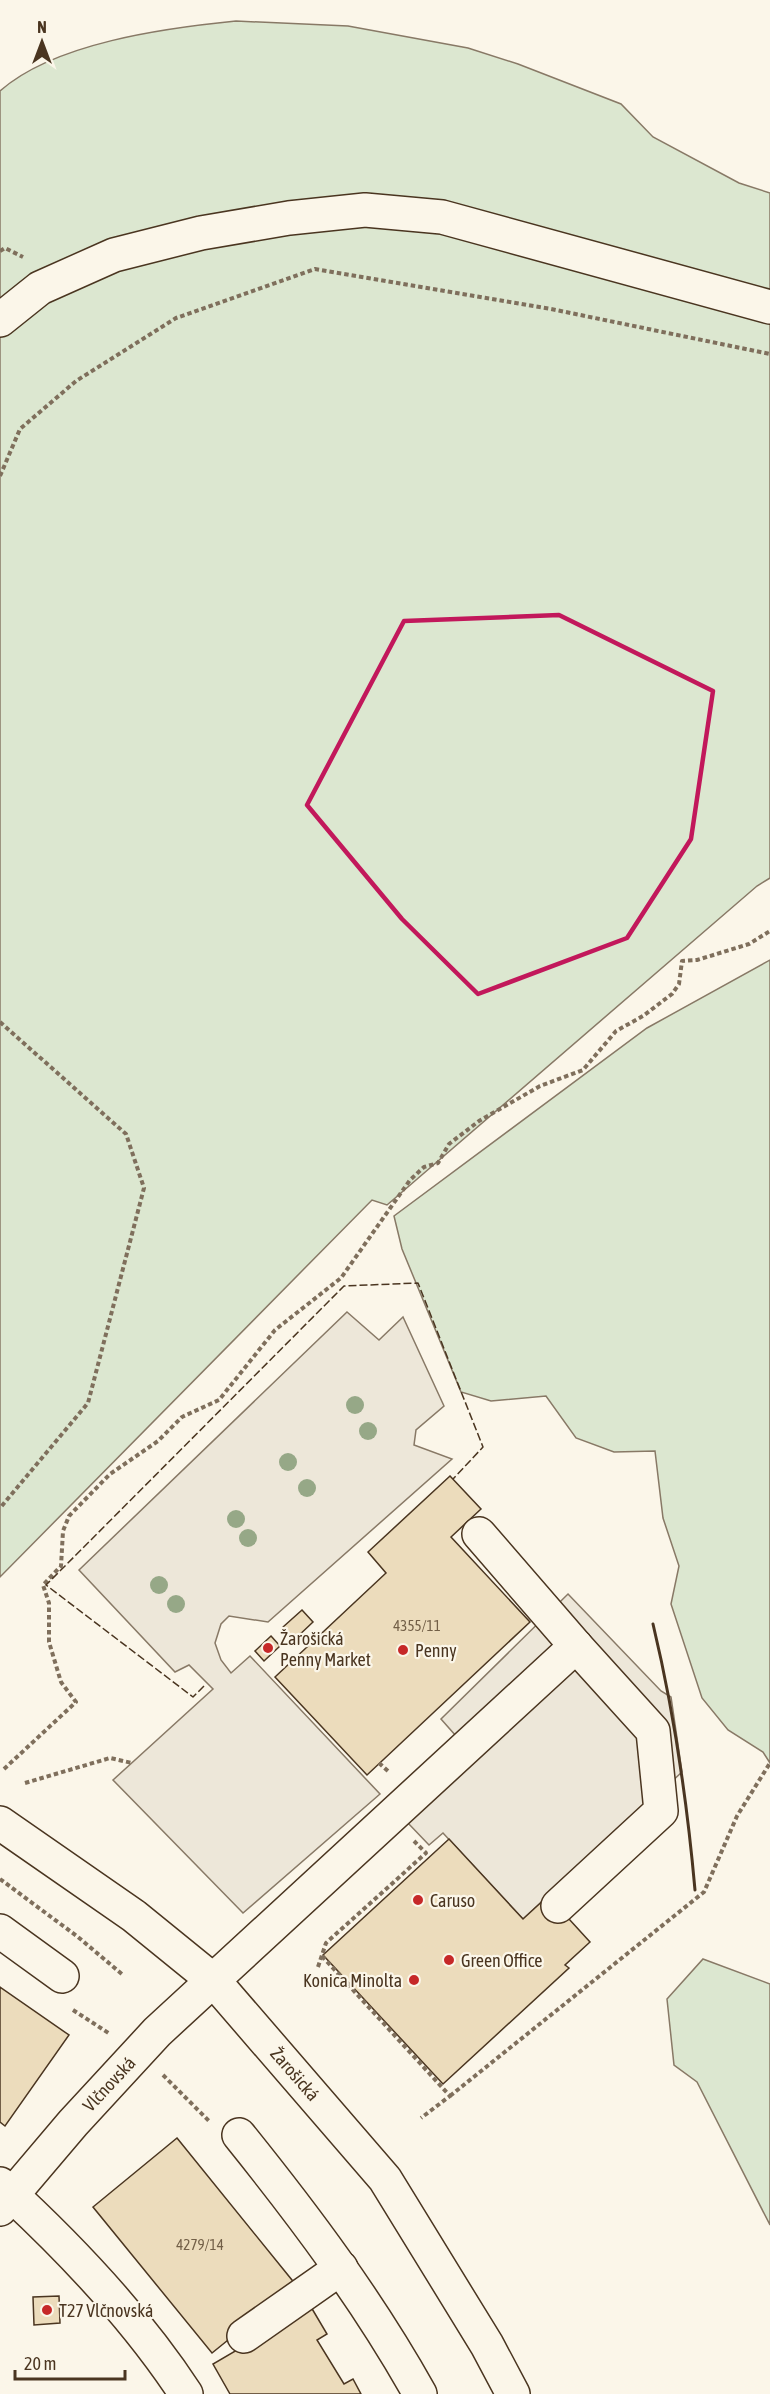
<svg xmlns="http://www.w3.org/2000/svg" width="770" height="2394" font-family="'Asap Condensed',sans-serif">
<rect width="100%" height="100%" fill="#fbf6e9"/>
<!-- green -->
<g fill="#dce7d0" stroke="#887966" stroke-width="1.5">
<path d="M236,21l112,5 120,22 50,16 103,40 32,33 86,46 31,10v685l-13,8 -370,319 -15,-5 -372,377v-1486c54,-48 165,-63 236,-70z"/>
<polygon points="770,960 770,1763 763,1752 728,1730 702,1698 671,1604 679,1566 663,1518 655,1451 614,1452 576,1438 546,1396 491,1401 461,1392 402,1249 394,1216 647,1028"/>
<polygon points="703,1959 770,1984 770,2225 697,2082 674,2065 667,1999"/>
</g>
<!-- parking -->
<g fill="#ede7d9" stroke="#887966" stroke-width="1.5">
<polygon points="347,1312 379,1340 403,1317 444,1406 416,1430 414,1445 452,1459 268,1622 229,1616 221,1624 215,1643 221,1660 231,1673 250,1656 380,1794 243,1913 113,1780 213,1689 189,1665 175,1672 79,1570"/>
<polygon points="568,1594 661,1691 671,1697 682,1772 523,1919 443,1833 429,1845 386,1800 456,1736 441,1719"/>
</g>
<!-- building -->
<g fill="#ecdcbc" stroke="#4a3520" stroke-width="1.5">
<polygon points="450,1476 481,1509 451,1537 530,1622 367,1775 275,1677 386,1573 368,1552"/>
<polygon points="302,1610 313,1622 294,1640 283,1627"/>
<polygon points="271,1636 280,1646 264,1661 255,1651"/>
<polygon points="449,1839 523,1919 548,1896 590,1942 565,1965 569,1968 443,2084 323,1955"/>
<polygon points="0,1987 69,2035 5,2126 0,2122"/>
<polygon points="177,2138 296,2285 212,2353 93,2207"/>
<polygon points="59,2296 60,2323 34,2325 33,2297"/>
<polygon points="311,2307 327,2334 317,2340 344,2384 353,2379 361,2394 230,2394 213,2364"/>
</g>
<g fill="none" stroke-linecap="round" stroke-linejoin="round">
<!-- minor casing -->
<g stroke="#4a3520" stroke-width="36">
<g id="minor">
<polyline points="0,320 40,288 114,255 201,233 289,218 365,210 442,217 770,307"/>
<polyline points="479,1534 576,1646"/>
<polyline points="0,1931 62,1976"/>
<path d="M239,2135c66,82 129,166 181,259"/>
<path d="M0,2184c69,63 135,132 186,210"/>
<polyline points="0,2209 73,2123 157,2032 576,1646 653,1731 661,1811 558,1906"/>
<polyline points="244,2336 341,2268"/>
</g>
</g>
<!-- major casing -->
<g stroke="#4a3520" stroke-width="36">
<polyline id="major" points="0,1823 134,1916 214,1981 385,2179 487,2345 513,2394"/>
</g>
<!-- path -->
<g stroke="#7f6f5c" stroke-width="4" stroke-dasharray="4.5 3" stroke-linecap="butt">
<polyline points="0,251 5,248 23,257"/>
<polyline points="0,476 20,429 76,381 176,318 315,269 551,309 770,354"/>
<polyline points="0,1022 126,1134 144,1188 88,1403 0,1508"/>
<polyline points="379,1763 389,1772"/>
<polyline points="4,1769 76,1702 61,1682 49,1642 49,1603 43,1585 61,1566 63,1531 69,1516 110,1474 158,1441 182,1417 219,1400 275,1330 341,1278 410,1180 424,1167 438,1163 449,1144 479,1121 540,1086 583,1070 616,1031 643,1016 672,994 679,984 682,961 697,960 749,944 770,931"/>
<polyline points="25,1783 110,1758 132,1763"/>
<polyline points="0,1879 78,1937 123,1975"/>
<polyline points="322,1956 450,2096 421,2118"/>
<polyline points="318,1967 326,1943 426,1853 414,1841"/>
<polyline points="73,2010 110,2034"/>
<polyline points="163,2075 209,2121"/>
<polyline points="450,2096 704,1892 737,1816 770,1763"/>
</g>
<!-- minor -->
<use href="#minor" stroke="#fbf6e9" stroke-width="33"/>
<!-- major -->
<use href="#major" stroke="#fbf6e9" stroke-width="33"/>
<!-- fence -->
<polyline stroke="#4a3520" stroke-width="1.5" stroke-dasharray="8 3" stroke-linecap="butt" points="204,1686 193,1697 46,1585 344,1286 418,1283 483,1447 453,1479"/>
<!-- wall -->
<path stroke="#4a3520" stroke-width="3" d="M653,1624c21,88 34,176 42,266"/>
</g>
<!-- trees -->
<g fill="#96a887">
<circle cx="355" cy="1405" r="9"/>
<circle cx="368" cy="1431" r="9"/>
<circle cx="288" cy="1462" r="9"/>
<circle cx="307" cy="1488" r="9"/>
<circle cx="236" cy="1519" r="9"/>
<circle cx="248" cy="1538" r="9"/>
<circle cx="159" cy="1585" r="9"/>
<circle cx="176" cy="1604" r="9"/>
</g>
<!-- marked area -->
<path fill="none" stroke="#c2185b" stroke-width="4.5" stroke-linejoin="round" d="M559,615l154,76 -22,148 -64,99 -149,56 -76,-75 -95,-114 97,-184z"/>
<!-- markers -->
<g fill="#c62828" stroke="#fbf6e9" stroke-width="2">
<circle cx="268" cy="1648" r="6"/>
<circle cx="403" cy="1650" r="6"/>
<circle cx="418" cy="1900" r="6"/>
<circle cx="449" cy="1960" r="6"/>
<circle cx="414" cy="1980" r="6"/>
<circle cx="47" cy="2310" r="6"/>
</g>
<g text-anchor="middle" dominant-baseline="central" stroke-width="4.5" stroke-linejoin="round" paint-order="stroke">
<!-- number labels -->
<g font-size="15" fill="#725f47">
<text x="417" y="1625">4355/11</text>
<text x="200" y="2244">4279/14</text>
</g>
<!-- poi labels -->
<g font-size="18" fill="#4a3520" stroke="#fbf6e9" text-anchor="start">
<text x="280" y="1638">Žarošická<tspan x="280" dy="21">Penny Market</tspan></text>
<text x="415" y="1650">Penny</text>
<text x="430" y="1900">Caruso</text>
<text x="461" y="1960">Green Office</text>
<text x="402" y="1980" text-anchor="end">Konica Minolta</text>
<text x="59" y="2310">T27 Vlčnovská</text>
</g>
<!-- street labels -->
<g font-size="18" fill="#4a3520" stroke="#fbf6e9">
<text transform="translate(295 2074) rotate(49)">Žarošická</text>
<text transform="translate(109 2084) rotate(-47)">Vlčnovská</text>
</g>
</g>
<!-- north arrow -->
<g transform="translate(42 42)" stroke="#fbf6e9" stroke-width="4.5" paint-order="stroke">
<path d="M0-4.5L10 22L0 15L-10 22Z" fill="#4a3520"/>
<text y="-9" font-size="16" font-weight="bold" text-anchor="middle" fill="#4a3520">N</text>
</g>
<!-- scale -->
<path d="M15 2370v9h110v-9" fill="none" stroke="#4a3520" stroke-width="3"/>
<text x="24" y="2370" font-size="18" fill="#4a3520" stroke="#fbf6e9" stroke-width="4.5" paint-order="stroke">20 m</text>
</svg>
